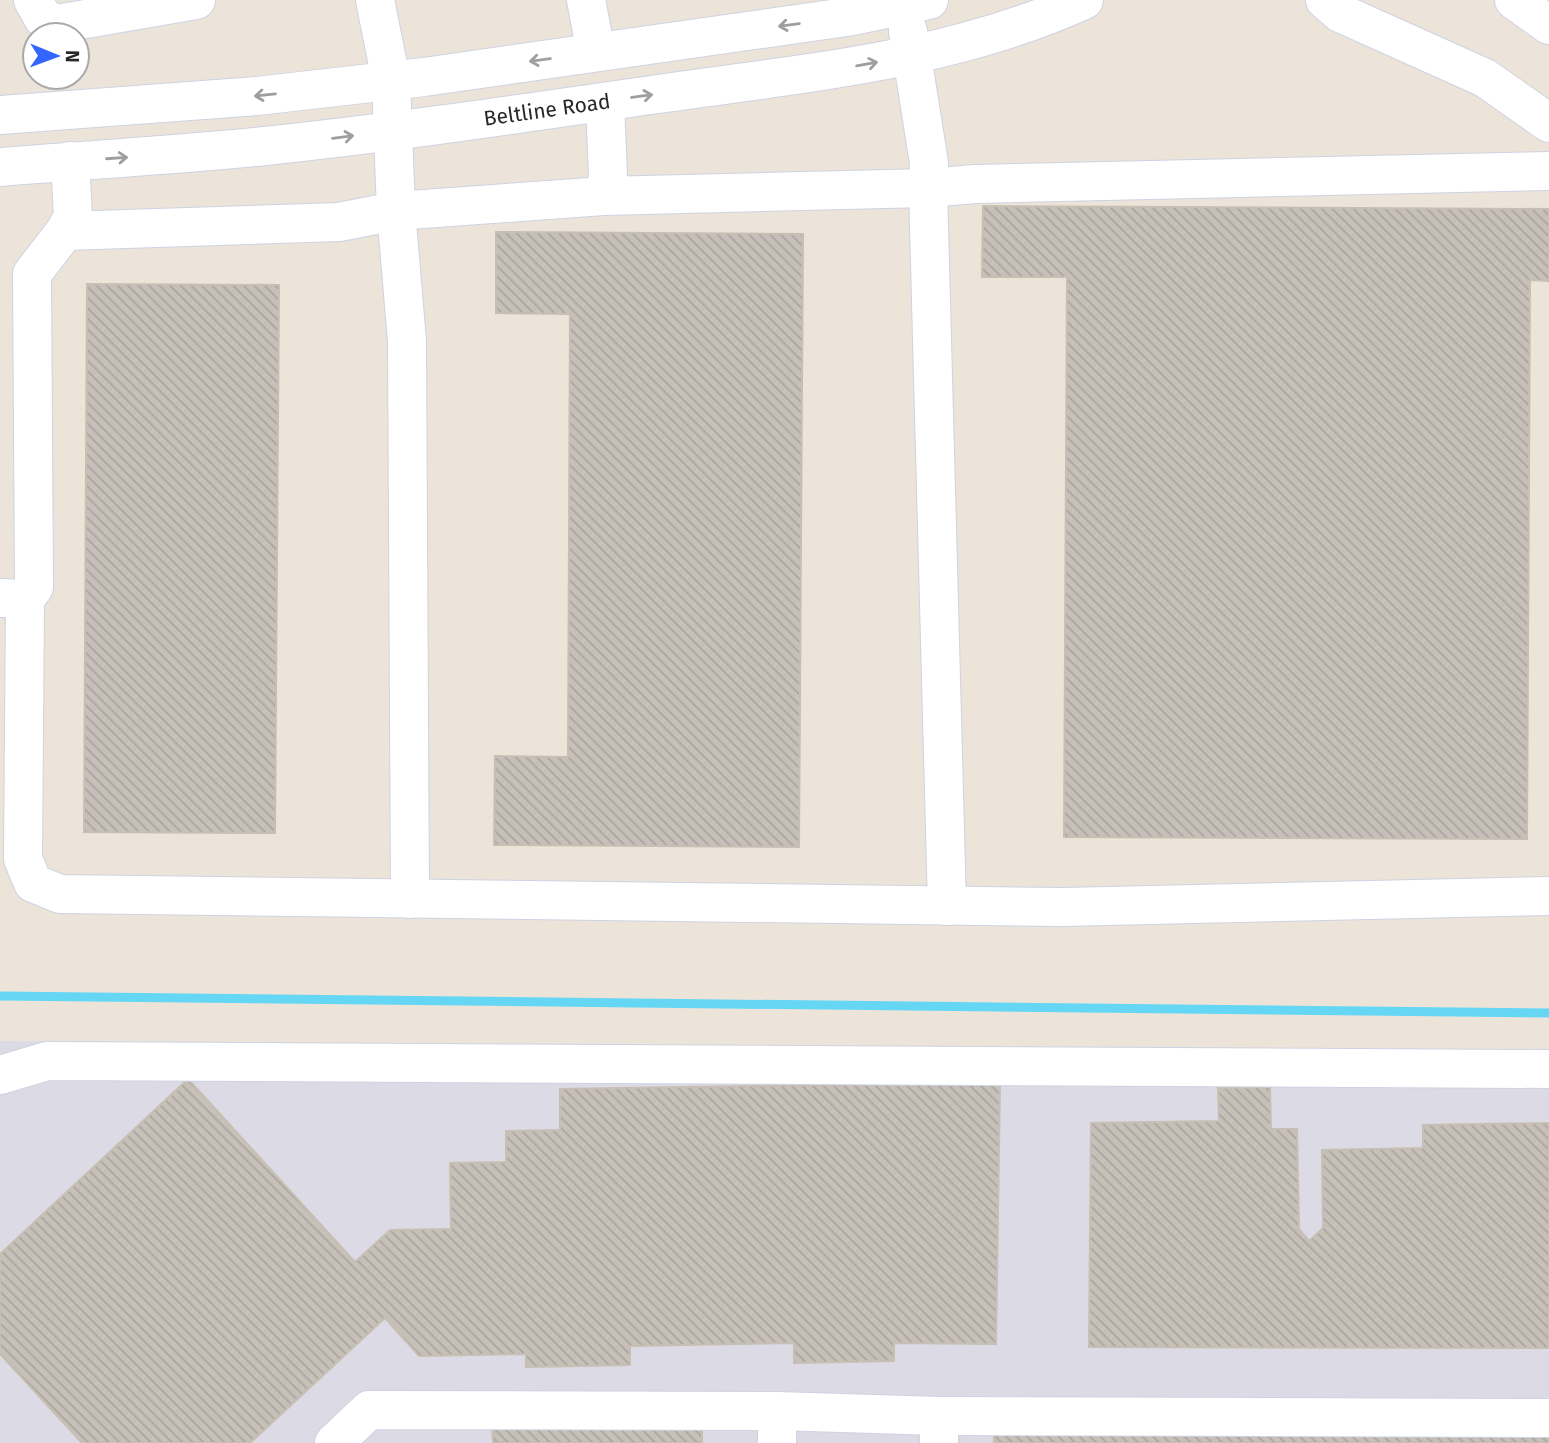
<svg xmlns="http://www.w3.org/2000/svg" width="1549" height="1443" font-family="'Fira Sans',sans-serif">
<defs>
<pattern id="building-back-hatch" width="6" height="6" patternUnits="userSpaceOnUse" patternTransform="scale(1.75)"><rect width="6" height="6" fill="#c7c0b9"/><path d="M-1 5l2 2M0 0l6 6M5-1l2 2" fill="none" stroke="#aba59f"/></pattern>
</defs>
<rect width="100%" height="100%" fill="#ece3d9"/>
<!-- industrial -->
<polygon fill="#dcdae4" points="0,1041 1549,1051 1549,1443 0,1443"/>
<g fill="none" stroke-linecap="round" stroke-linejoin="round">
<!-- stream -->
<polyline stroke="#65d7f5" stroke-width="9" points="0,996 1549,1013"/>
</g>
<!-- building -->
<g fill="url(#building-back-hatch)" stroke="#c7bfb3" stroke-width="2">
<polygon points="983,206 1549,209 1549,281 1530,280 1527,839 1064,837 1067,277 982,277"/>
<polygon points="496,232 803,234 799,847 494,845 495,756 568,757 570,314 496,313"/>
<polygon points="87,284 279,285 275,833 84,832"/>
<polygon points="188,1079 355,1262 390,1230 451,1229 450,1163 506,1162 506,1131 560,1130 560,1089 1000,1082 996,1344 894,1343 894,1361 794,1363 794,1343 630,1346 630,1365 526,1367 526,1354 419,1356 385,1318 250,1443 82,1443 0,1354 0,1254"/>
<polygon points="1270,1087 1271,1129 1297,1129 1299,1229 1309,1241 1323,1228 1322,1150 1423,1148 1423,1125 1549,1123 1549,1348 1089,1347 1091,1123 1219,1121 1218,1088"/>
<polygon points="492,1422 702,1422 702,1443 493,1443"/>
<polygon points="994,1429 1549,1432 1549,1443 994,1443"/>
</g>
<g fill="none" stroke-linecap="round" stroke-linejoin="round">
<!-- minor casing -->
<g stroke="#ced3e3" stroke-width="40">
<g id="minor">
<polyline points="33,0 43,18 57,24 196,0"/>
<polyline points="586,0 596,52"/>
<polyline points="1325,0 1340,13 1485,78 1549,123"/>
<polyline points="1514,0 1549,25"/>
<polyline points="0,115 257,96 424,77 853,16 929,0"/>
<path d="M0,167c88,-7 177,-12 265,-21 134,-14 267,-34 400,-53 142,-20 287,-33 419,-93"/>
<polyline points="604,196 928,188 929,163 908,31"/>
<polyline points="65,231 339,222 396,211 391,80 375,0"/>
<polyline points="2,598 25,599 34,587 32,274 65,231 73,217 70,161"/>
<polyline points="25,599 23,859 33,883 60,894 1063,907 1549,896"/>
<polyline points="410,899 407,341 396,211 604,196 608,177 605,102"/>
<polyline points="947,906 928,188 975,184 1549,171"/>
<polyline points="0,1075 47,1061 1549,1069"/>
<polyline points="939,1416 1549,1418"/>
<polyline points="334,1443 369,1410 777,1411"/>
<polyline points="777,1443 777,1411 939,1416 939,1440"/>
</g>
</g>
<!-- minor -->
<use href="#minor" stroke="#fff" stroke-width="38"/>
</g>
<!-- one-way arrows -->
<defs><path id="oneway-shaft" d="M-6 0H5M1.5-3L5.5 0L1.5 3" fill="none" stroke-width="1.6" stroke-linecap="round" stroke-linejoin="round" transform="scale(1.75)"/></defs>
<g stroke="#9e9e9e">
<use href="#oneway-shaft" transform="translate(789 25) rotate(172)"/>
<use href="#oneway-shaft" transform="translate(540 60) rotate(172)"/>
<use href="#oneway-shaft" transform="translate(867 64) rotate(-10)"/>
<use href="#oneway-shaft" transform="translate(265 95) rotate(174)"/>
<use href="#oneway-shaft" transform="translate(642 96) rotate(-8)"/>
<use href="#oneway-shaft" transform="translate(343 137) rotate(-7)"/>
<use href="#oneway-shaft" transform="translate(117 158) rotate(-4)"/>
</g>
<g text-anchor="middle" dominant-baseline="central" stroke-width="5" stroke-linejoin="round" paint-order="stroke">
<!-- street labels -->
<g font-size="21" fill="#282828" stroke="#fff">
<text transform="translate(547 110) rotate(-8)">Beltline Road</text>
</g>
</g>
<!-- north arrow -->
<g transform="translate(56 56) rotate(91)"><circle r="33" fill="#ffffff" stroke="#a9a9a9" stroke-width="2"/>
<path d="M0-5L12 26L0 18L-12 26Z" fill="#3365ff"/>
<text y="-10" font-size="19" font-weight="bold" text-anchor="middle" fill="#282828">N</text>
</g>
</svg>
